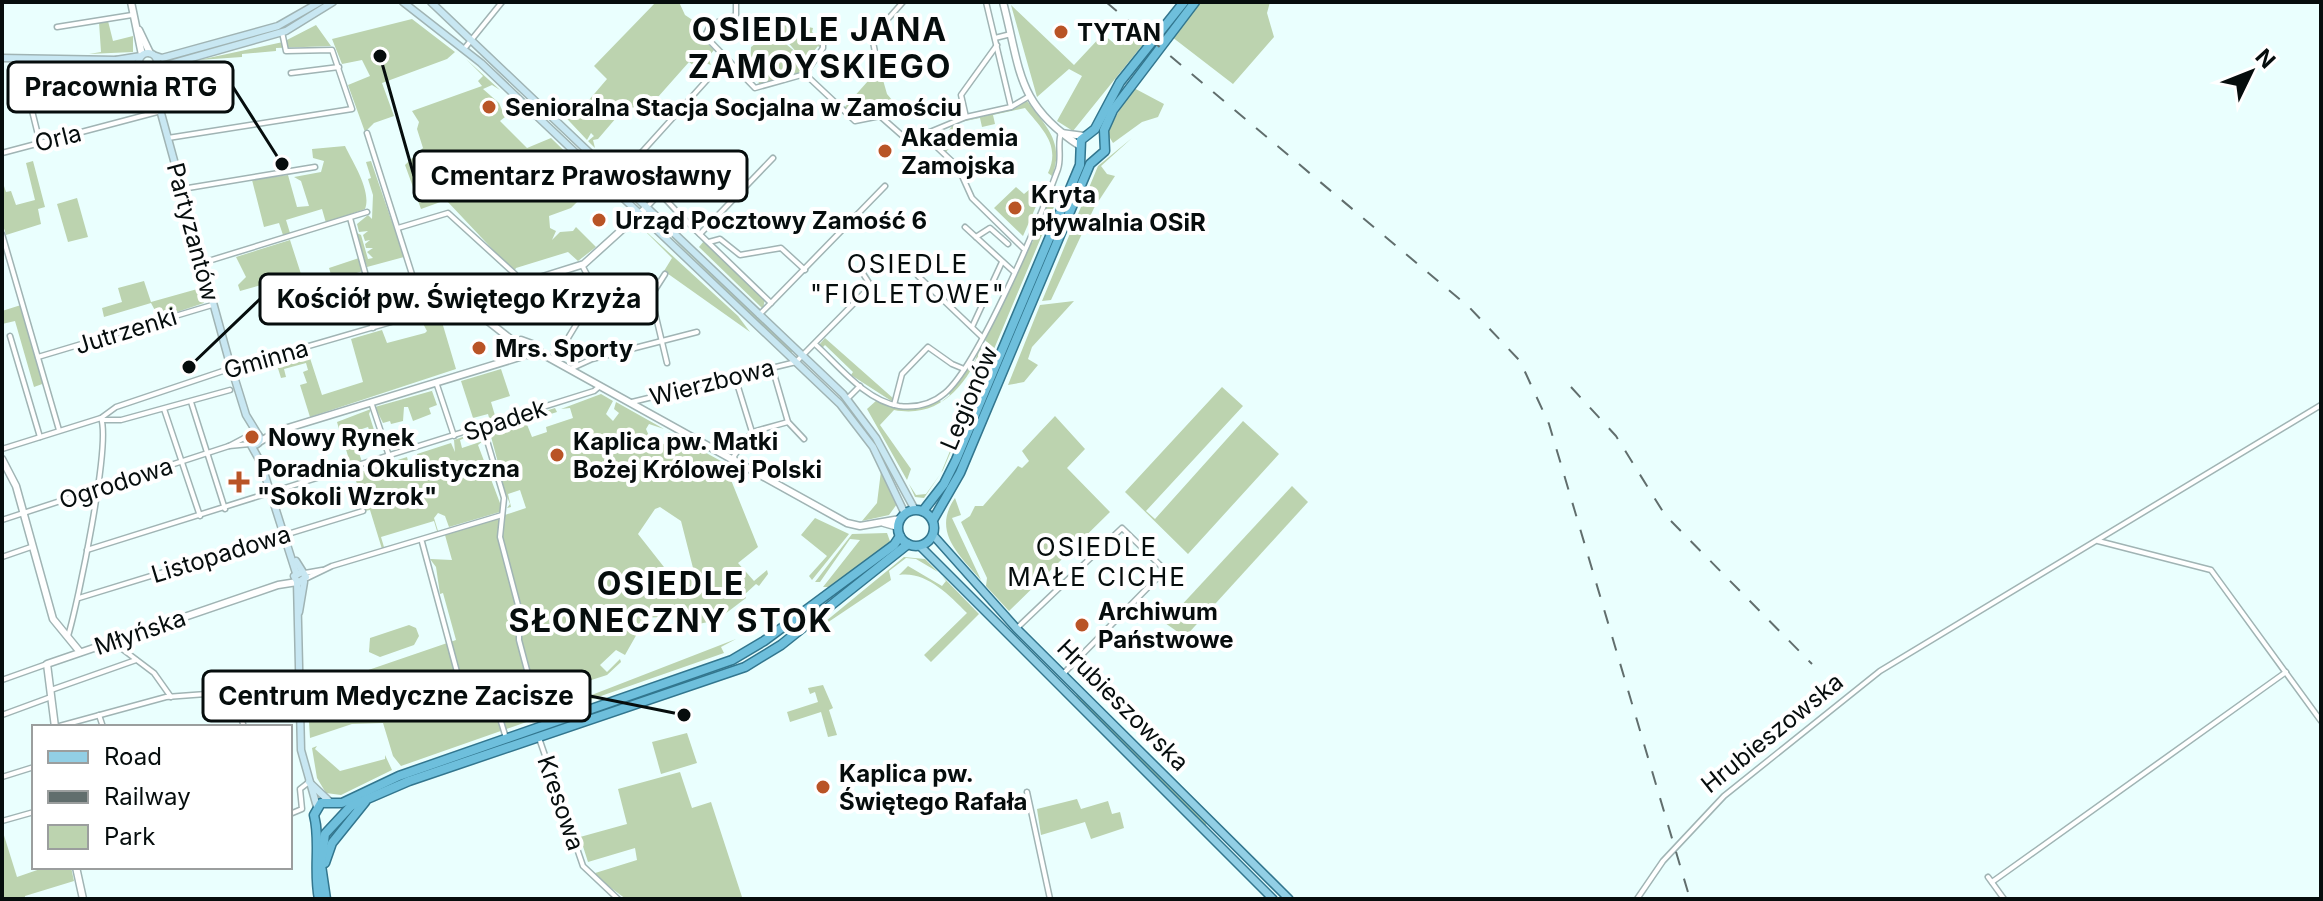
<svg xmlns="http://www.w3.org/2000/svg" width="2323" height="901" font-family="Inter,sans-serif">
<rect width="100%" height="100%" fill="#eafffe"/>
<!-- green -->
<g fill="#bcd3af" fill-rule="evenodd">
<polygon points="656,2 679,2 685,15 700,25 704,40 714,50 708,57 711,65 699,61 694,66 689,62 642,115 628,104 598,139 593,140 595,148 588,141 594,136 591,133 587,140 555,106 558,103 571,115 577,114 607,79 594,66"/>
<polygon points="1199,2 1270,2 1267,13 1274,37 1233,84 1172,37"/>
<polygon points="1011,5 1074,65 1103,34 1116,45 1129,31 1144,43 1073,131 1057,121 1082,76 1069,69 1037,97"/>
<polygon points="412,19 455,52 447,59 382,83 394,116 374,123 365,132 348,85 370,76 362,60 342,64 332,39"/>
<polygon points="108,21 113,41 133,36 133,52 89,54 101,52 99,22"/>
<polygon points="785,22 813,28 812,32 822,40 821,49 818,46 805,62 779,32"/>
<polygon points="316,25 331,46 276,48 276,51 242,54 242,57 199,60 283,42"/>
<polygon points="771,32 797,53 804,71 759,85 758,77 750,68 751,47"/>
<polygon points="466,59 500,90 492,85 483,89 499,103 505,117 500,121 527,148 551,138 584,170 569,192 578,201 571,208 549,216 550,228 556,231 552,240 560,232 573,231 576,227 596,247 578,261 568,252 516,268 514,272 446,200 421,209 405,165 423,148 417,129 419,122 412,111 482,86 478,81 483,76"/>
<polygon points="875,79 883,80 887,94 901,111 855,119 844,108 868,81"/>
<polygon points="1132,87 1164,104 1158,117 1142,122 1113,143 1107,133"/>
<path d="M1027,101c19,25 38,42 25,75l-4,-3c13,-28 -6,-44 -23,-65l-32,7 2,9 -13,3 -2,-9 -24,5c-6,10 2,17 -10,29l-3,-3 12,-10 -5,-8 -3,7 -10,6 18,-21 59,-14z"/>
<polygon points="1132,138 1101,166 1107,174 1115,176 1094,208 1051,300 1042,301 1098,166"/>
<path d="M345,146c7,15 27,45 20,63l-39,14 -4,-14 -36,11 4,13 -7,2 -4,-12 -15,4 -12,-47 36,-5 9,32 12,-1 -8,-25 -7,-4 27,-5 3,-11 -11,-3 -1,-9z"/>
<polygon points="33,161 45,207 38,209 41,224 6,235 2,222 2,180 6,192 11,191 16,205 35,200 26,163"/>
<polygon points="371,161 404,257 367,267 354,226 357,233 361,235 368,259 373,258 367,252 373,248 366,248 365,244 370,240 365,241 363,235 368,231 359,232 357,224 368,215 372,219 373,195 368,179 371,178 366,162"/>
<polygon points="1016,187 1024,194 1030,189 1037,194 1044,188 1023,236 994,208"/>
<polygon points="1054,188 1061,190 994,349 983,338 1018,272 1028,242 1032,243"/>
<polygon points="77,198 88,237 68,242 57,204"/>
<polygon points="652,218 793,351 790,353"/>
<polygon points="639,225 738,316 750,332 664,271 672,258"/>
<polygon points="290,240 301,274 240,291 238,285 246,277 236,257"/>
<polygon points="704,241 765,299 763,309 699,247"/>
<polygon points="359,258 363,271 350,275 355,290 351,292 350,302 340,305 329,268"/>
<polygon points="144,281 151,302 201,288 204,303 159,318 151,303 104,317 102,308 122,302 118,288"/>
<polygon points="1074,301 1032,347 1028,359 1038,365 1024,382 1008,385 1040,305"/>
<polygon points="21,305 45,383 34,387 15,321 2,324 2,311"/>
<polygon points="439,312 456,369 310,417 300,385 307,383 303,372 308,370 306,363 284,369 286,377 281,378 276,362 308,352 322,395 363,382 351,339 382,330 387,343 425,333 427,331 420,318"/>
<polygon points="825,338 894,399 893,402 851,375 853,372 825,345 822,348 819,345"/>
<path d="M981,341l11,10 1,2 -50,117 -19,28 -9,-1 -6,-13 7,11 10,-1 15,-21 50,-123 -8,-3c-17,38 -43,72 -89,63l-14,15 31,44 -4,11 -40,-71 10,-9 30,9 32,-9 2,2 9,-7 -2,-2 24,-33 3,1z"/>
<polygon points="501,369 510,396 491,402 496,419 490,421 488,414 473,418 461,381"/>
<polygon points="1222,387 1243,406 1146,511 1155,519 1243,421 1279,454 1188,554 1125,492"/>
<polygon points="435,390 432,391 437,405 429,408 431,414 413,421 408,407 404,407 403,421 391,424 390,421 383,423 375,407"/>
<path d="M601,394l12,7 -7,13 7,7 6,-8 -5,-4 2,-7 48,27 -15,-5 -3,5 3,7 20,11 9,-6 -10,-9 62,34 1,14 27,67 -20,16 16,18 13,-11 1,4 -9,12 -3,-2 -12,11 2,3 -29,22 -32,7 -1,-9 -10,-12 -13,11 -17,1 1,14h-7l-13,23 -9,-5 -16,15 7,7 13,-13 1,3 -14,13 -50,16 1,3 -7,-11 -15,6 2,9 13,-5v3l-19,3 -4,6 9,1 3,9 196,-76 -15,8 3,6 -323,113 -8,-10 -10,-33 -31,1 -42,14 -3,-47 149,-51 -13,-47 -3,1 -4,-27 -6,-8 22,1 -7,-25 81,-27 -6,-18 -12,4 3,13 -4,1 3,-4 -13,-32 3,-2 -10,-37 -5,-3 70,-22 2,4 -31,10 6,15 15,-5 -1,-5 27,-9 -3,-10 -9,1zM660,507l21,14 12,47 -4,8 -14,5 -37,-47 17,-25z"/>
<polygon points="371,409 369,414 374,430 370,432 368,427 359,430 363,445 357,447 362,462 351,466 344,443 350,441 346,427 339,429 337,422"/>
<polygon points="1055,416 1085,449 1067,468 1110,512 1009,611 986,586 987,578 961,522 970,516 975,506 983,506 1018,466 1022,468 1029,461 1022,451"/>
<polygon points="480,431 460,440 462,448 483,441 478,445 503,511 449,527 445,516 438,513 434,518 438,531 416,539 437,531 434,521 381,537 384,547 403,543 382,549 370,510 365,511 354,474 407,457 411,473 420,470 417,454 451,443 455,452 454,440"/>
<polygon points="881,471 897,504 889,515 862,521 877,503"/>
<polygon points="1292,486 1308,502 1185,637 1165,623"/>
<path d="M955,498l6,17 -9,3 29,62c-23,-26 -49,-49 -26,-82z"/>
<polygon points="815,518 849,534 812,580 809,576 827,556 801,535"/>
<polygon points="887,533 891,544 829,587 823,587 860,540 850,539 820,582 815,582 852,534"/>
<polygon points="904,557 925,559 938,572 916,559 906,558 889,571 891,580 809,635"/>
<path d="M908,566l34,20 4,-5 -4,-5 37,38 -48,48 -7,-7 43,-42c-19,-19 -41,-42 -68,-38z"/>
<polygon points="409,625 416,628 419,636 414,645 380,657 369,652 370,638"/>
<polygon points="823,685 833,708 829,710 837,735 828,737 821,712 790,722 787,712 818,702 815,692 810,694 808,688"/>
<polygon points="1077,693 1207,822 1206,825 1202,825 1076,698"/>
<polygon points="687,733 697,763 661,774 652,742"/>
<polygon points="317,746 315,749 340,771 385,759 385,755 392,770 341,795 326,793 317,778 312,748"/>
<polygon points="680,772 692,808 711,802 742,897 626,899 592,874 637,860 635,848 588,862 580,837 627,824 618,789"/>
<polygon points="1077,799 1081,809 1108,801 1112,814 1120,812 1124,828 1091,839 1085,822 1041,835 1037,809"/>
<polygon points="2,829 17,877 46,867 71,867 74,881 25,896 25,899 2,899"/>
</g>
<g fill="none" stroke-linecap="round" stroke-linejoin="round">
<!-- minor casing -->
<g stroke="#a0b4b4" stroke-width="7">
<g id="minor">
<polyline points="736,2 736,15 710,25 705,36 755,88 805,74 823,48 823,39"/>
<polyline points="57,27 132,15"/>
<polyline points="995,38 1011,34"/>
<polyline points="464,49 502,2"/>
<polyline points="876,57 872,37 903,2"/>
<polyline points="19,58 40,143"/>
<polyline points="725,60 632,163 682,217 771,303 885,186"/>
<polyline points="291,73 339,67"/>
<polyline points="805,74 855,121 880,116 905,138 924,135 958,167 972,198 1023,248"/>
<polyline points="157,96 185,88 213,87"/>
<polyline points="1011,107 1028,97"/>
<polyline points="966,117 1011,107 986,2"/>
<polyline points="367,133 424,312"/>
<polyline points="925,134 966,117 961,95 997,45"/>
<polyline points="168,138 352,109 332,50 286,51 282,32"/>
<polyline points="2,153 161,111"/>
<polyline points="182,189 315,167"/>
<polyline points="647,207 661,192"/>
<polyline points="350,218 366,276"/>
<polyline points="965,227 1013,271"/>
<polyline points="398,228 448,213 515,274 520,284"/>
<polyline points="2,234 59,430"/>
<polyline points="700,234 773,158"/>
<polyline points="976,237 990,228 1008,244"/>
<polyline points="709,242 720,239 740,255 781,248 805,270"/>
<polyline points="202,263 367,212"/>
<polyline points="665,274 651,296 667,363"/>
<polyline points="366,276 366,306 373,328"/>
<polyline points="918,276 982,337"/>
<polyline points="444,307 458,309"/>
<polyline points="759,315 771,303"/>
<polyline points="608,320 653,308"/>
<polyline points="972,327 1002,262"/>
<polyline points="10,336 40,437"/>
<path d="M816,345c23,21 50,56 83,61 16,2 33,-2 46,-13 34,-29 96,-177 113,-224 4,-12 -1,-25 3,-36"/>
<polyline points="38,357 212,305"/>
<polyline points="554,361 596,292 582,265"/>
<polyline points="772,367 788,422 804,439"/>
<polyline points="570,369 592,359 697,332"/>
<polyline points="735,377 752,432"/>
<polyline points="436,382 454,436"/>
<polyline points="848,398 860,386"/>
<polyline points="191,402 225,509"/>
<polyline points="371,402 389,456"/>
<polyline points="632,402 796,362 871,286 860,269"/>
<polyline points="894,405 902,374 928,347 952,364 964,369"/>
<polyline points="164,409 200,516"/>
<polyline points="103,420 121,420 230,390"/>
<polyline points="483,427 504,498 500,537 519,609 519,640 536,704 500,716"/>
<polyline points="229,446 250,444"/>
<polyline points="2,449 101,418 116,407 223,371 460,302"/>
<polyline points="735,461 734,456 752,432 788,422"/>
<polyline points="2,520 229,446 248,436"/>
<polyline points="2098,541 2211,570 2321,721"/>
<polyline points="422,542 460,683"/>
<polyline points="87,550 594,391 600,386"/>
<polyline points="2,557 31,547"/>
<polyline points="305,573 322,570"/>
<polyline points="305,579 332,566 502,515"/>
<polyline points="79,598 363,511"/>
<polyline points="1017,628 1122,528 1165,570 1064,673"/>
<path d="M68,636c10,-33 43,-192 33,-218"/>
<polyline points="113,642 154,673 171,697"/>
<polyline points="2,680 47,664"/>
<polyline points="461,682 488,679 506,738"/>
<polyline points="300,689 353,674 363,705 382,700 390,706"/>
<polyline points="51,690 136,660"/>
<polyline points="2,715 51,697"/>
<polyline points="99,715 103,727"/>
<polyline points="56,727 166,697 233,692 244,727"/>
<polyline points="539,738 583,866 618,899"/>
<polyline points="2,777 34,767"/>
<polyline points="1027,792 1050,899"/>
<polyline points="290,814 302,809 300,789 309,782"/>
<polyline points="2,821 34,812"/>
<polyline points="1988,877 2004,899"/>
<polyline points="1992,882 2286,672"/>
<polyline points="1637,899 1663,861 1724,796 1880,671 2321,405"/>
</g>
</g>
<!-- tertiary casing -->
<g stroke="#a0b4b4" stroke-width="9">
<g id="tertiary">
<polyline points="131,2 142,55"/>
<path d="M1003,2c18,69 13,102 77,144"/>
<polyline points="139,30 150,53"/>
<polyline points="1061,133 1084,136"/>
<circle cx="467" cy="308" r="9"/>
<polyline points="470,300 584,264 647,207"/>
<polyline points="475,311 517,344"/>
<polyline points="533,346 544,355 847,523 860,526 900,519"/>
<polyline points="528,355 532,344 521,340 516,347 520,354 544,355"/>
<polyline points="259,442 278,431 523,356"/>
<polyline points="2,459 16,486 53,619 80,652"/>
<polyline points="884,523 898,527"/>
<polyline points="55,727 47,664 278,585 297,582"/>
<polyline points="76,867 83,899"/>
</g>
</g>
<!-- secondary casing -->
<g stroke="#a0b4b4" stroke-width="9">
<g id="secondary">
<polyline points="403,2 481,63 840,404 873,447 905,514"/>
<polyline points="431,2 843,394 876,438 915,510"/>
<circle cx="148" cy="62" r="9"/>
<polyline points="156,56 162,58 278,26 320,2"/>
<polyline points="2,58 116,60 141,56"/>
<polyline points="116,60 139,64"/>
<polyline points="156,68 286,31 333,2"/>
<polyline points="155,69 156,95 228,357 246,415 257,433"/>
<polyline points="145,71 156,95"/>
<circle cx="254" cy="439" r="6"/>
<polyline points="251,445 261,463 296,573"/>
<polyline points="296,561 306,577 298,583 294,576 302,572"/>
<polyline points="297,582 301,750 317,807"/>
<polyline points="299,612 304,582"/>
<polyline points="309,782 329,801"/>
</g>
</g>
<!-- primary casing -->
<g stroke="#32768e" stroke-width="10">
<g id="primary">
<polyline points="933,535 1016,628 1289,899"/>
<polyline points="920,546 1273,899"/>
</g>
</g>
<!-- trunk casing -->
<g stroke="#32768e" stroke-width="11">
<g id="trunk">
<circle cx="916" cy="528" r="18"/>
<polyline points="923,511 944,484 956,460 1080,165 1081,140 1095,129 1120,82 1184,2"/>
<polyline points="933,520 960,473 1090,164 1105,151 1104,130 1113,110 1195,2"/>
<polyline points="325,863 332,843 365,802"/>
<path d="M319,899c-6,-29 2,-57 -5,-84l7,-12h21l57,-27 333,-116 32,-19 130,-96 6,-9"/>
<polyline points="326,899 321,865 325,834 351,806 409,781 745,667 781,645 908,544"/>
</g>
</g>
<!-- minor -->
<use href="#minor" stroke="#fff" stroke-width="4"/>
<!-- tertiary -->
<use href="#tertiary" stroke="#fff" stroke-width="6"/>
<!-- secondary -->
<use href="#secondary" stroke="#c8e7f2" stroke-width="6"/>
<!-- primary -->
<use href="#primary" stroke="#92cfe5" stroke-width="7"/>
<!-- trunk -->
<use href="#trunk" stroke="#6ebfdc" stroke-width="8"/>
<!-- rail -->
<g stroke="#616e6d" stroke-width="2" stroke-dasharray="14 14" stroke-linecap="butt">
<polyline points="1106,2 1469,307 1520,361 1549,424 1690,899"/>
<polyline points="1571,387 1616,436 1665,515 1812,664"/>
</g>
</g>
<!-- markers -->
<g fill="#b95426" stroke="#fff" stroke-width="3">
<circle cx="1061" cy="32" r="8"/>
<circle cx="489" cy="107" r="8"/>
<circle cx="885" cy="151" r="8"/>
<circle cx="1015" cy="208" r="8"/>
<circle cx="599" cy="220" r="8"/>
<circle cx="479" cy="348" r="8"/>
<circle cx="252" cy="437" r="8"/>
<circle cx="557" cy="455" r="8"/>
<path d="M235 470h8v8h8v8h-8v8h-8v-8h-8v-8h8z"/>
<circle cx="1082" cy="625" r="8"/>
<circle cx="823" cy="787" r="8"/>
</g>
<g text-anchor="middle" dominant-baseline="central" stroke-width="8" stroke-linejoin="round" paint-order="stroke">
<!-- poi labels -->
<g font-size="24" font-weight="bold" fill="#060d0d" stroke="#fff" text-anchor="start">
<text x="1077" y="32">TYTAN</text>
<text x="505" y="107">Senioralna Stacja Socjalna w Zamościu</text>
<text x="901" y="137">Akademia<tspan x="901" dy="28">Zamojska</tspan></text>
<text x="1031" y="194">Kryta<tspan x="1031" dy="28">pływalnia OSiR</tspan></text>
<text x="615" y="220">Urząd Pocztowy Zamość 6</text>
<text x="495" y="348">Mrs. Sporty</text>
<text x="268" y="437">Nowy Rynek</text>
<text x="573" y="441">Kaplica pw. Matki<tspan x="573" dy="28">Bożej Królowej Polski</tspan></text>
<text x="257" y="468">Poradnia Okulistyczna<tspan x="257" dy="28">"Sokoli Wzrok"</tspan></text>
<text x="1098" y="611">Archiwum<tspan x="1098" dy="28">Państwowe</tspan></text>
<text x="839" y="773">Kaplica pw.<tspan x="839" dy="28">Świętego Rafała</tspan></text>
</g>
<!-- street labels -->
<g font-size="24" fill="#060d0d" stroke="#fff">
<text transform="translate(58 138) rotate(-14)">Orla</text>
<text transform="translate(193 232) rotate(75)">Partyzantów</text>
<text transform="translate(126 331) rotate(-17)">Jutrzenki</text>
<text transform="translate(266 359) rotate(-16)">Gminna</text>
<text transform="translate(712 382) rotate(-14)">Wierzbowa</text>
<text transform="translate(969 398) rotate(-67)">Legionów</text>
<text transform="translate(505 420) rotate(-18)">Spadek</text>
<text transform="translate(116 483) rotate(-18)">Ogrodowa</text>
<text transform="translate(221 554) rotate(-17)">Listopadowa</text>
<text transform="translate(140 632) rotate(-19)">Młyńska</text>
<text transform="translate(1123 705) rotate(45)">Hrubieszowska</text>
<text transform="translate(1772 733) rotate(-39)">Hrubieszowska</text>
<text transform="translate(561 803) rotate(71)">Kresowa</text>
</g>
<!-- neighbourhood labels -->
<g font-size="26" letter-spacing="2" fill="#060d0d" stroke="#fff">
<text x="908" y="263">OSIEDLE<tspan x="908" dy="30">"FIOLETOWE"</tspan></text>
<text x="1097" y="546">OSIEDLE<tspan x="1097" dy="30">MAŁE CICHE</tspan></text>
</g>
<!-- district labels -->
<g font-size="32" font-weight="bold" letter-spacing="2" fill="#060d0d" stroke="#fff">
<text x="820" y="29">OSIEDLE JANA<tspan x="820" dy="37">ZAMOYSKIEGO</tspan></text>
<text x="671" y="583">OSIEDLE<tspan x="671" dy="37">SŁONECZNY STOK</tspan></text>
</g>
</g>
<!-- callouts -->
<path fill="none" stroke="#060d0d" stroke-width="3" d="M282 164L233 87M380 56L414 176M189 367L260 299M684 715L590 696"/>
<g fill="#060d0d" stroke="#fff" stroke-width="3">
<circle cx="282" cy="164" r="8"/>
<circle cx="380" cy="56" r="8"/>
<circle cx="189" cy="367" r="8"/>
<circle cx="684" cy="715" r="8"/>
</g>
<g fill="#fff" stroke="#060d0d" stroke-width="3">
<rect x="8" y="62" width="225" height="50" rx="8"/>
<rect x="414" y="151" width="333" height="50" rx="8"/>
<rect x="260" y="274" width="397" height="50" rx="8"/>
<rect x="203" y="671" width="387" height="50" rx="8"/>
</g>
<g font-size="26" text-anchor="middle" font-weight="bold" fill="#060d0d">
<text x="121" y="96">Pracownia RTG</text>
<text x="581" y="185">Cmentarz Prawosławny</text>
<text x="459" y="308">Kościół pw. Świętego Krzyża</text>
<text x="396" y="705">Centrum Medyczne Zacisze</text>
</g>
<!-- border -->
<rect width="2323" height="901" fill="none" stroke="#060d0d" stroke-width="8"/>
<!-- legend -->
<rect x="32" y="725" width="260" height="144" fill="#ffffff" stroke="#9b9e9e" stroke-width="2"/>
<rect x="48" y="751" width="40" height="12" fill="#92cfe5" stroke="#9b9e9e" stroke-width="2"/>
<text x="104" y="765" font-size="24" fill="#060d0d">Road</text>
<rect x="48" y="791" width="40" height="12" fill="#616e6d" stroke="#9b9e9e" stroke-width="2"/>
<text x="104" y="805" font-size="24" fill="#060d0d">Railway</text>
<rect x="48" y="825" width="40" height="24" fill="#bcd3af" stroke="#9b9e9e" stroke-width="2"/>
<text x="104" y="845" font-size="24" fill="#060d0d">Park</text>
<!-- north arrow -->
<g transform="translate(2251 72) rotate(47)" stroke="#ffffff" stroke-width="6" paint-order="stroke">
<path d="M0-6L14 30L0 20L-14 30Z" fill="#060d0d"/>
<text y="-12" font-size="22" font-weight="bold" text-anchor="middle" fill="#060d0d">N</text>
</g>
</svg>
